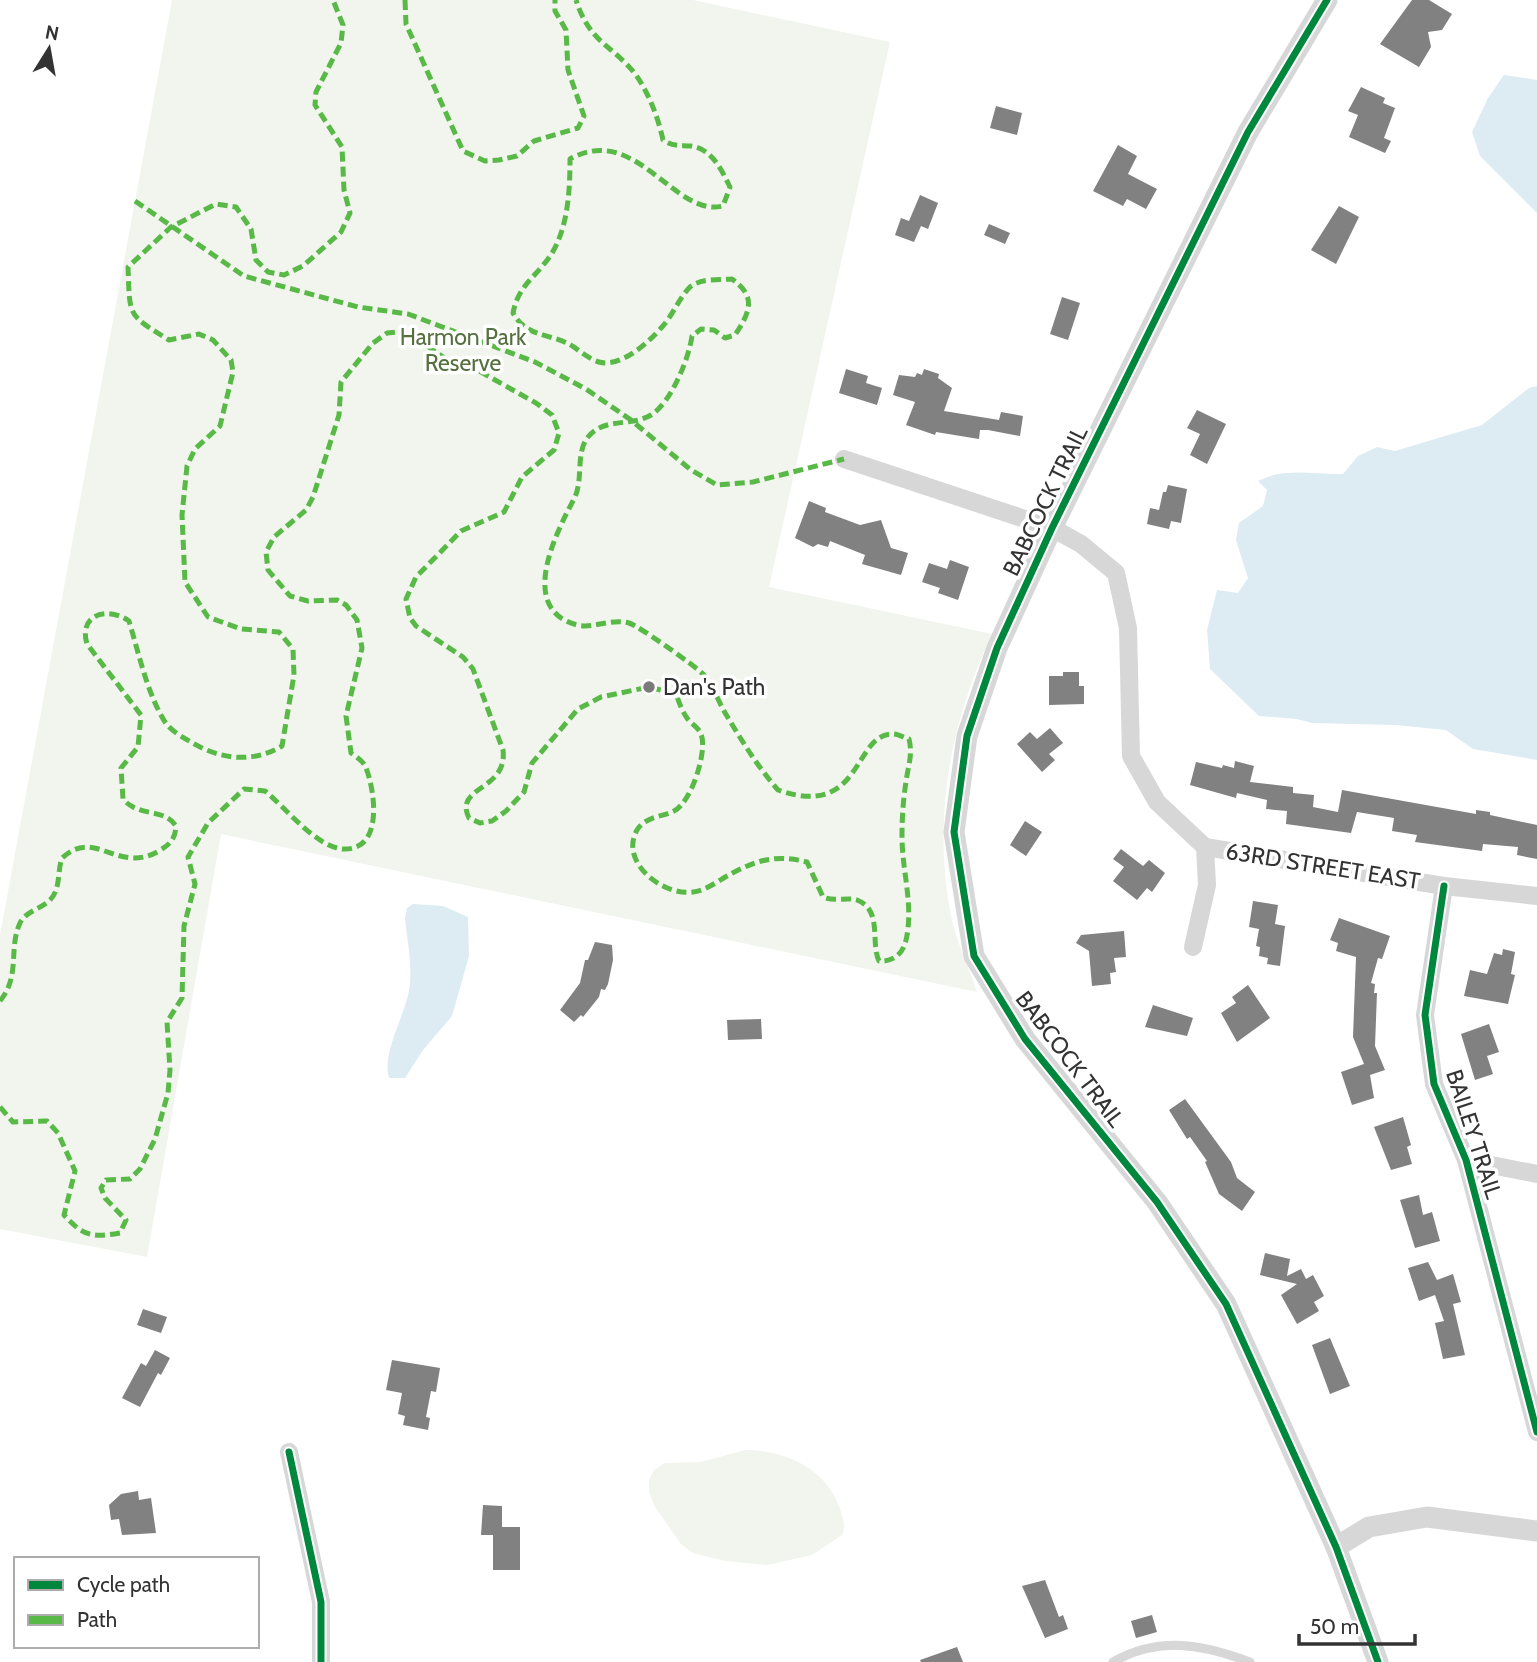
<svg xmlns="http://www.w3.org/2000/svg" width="1537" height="1662" font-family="Cabin,sans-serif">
<rect width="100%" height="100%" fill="#fff"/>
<!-- green -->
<g fill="#f1f5ed">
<path d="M172,0h521l197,42 -121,545 223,47c-42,89 -60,183 -41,282 5,25 18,51 26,76l-756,-158 -74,423 -147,-28v-294z"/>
<path d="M745,1450c39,0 82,18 95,59 3,9 6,17 2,26l-30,20 -45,10 -42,-4 -32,-8 -12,-9 -26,-37 -6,-15v-12l5,-10 11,-7 36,-1z"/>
</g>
<!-- water -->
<g fill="#ddebf3">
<polygon points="1504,75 1537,80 1537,213 1480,156 1472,132 1488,98"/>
<path d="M1537,386v374l-64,-11 -27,-19 -50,-5 -84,-2 -15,-4 -38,-3 -49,-47 -3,-39 10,-40 21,3 10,-15 -12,-38 3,-17 24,-17 4,-16 -9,-9c28,-14 55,-6 85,-7l15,-18 19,-9 18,4 87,-26 47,-37z"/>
<path d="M413,904l30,2 25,11 1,39 -17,60 -29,34 -18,28h-16c-8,-26 18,-64 21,-94 2,-21 -3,-45 -5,-66l2,-10z"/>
</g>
<!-- building -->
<g fill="#818181">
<polygon points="1412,0 1429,0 1452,14 1442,30 1428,32 1431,47 1419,67 1380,44"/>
<polygon points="1361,87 1385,98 1383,103 1395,108 1384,138 1391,141 1385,153 1349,137 1358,115 1348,111"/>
<polygon points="996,106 1022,113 1017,135 990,128"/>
<polygon points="1118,145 1137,156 1128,174 1157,189 1146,209 1127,199 1123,206 1093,191"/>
<polygon points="920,195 938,203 928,229 921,226 914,242 895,235 901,218 909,221"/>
<polygon points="1339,206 1359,217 1336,264 1311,250"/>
<polygon points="989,224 1010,233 1005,244 984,235"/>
<polygon points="1062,297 1080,303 1068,340 1050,334"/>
<polygon points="846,369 868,376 866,383 882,388 877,405 839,393"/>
<polygon points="924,369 939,374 938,378 952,388 944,411 999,420 1001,412 1023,416 1020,436 988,430 980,430 979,439 936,432 935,435 906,425 915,402 893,395 899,375 915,377 917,373 922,375"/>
<polygon points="1197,410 1226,424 1207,464 1190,455 1200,434 1187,428"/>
<polygon points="1168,485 1187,489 1181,523 1171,521 1169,529 1147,524 1150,508 1159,510 1163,492 1166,492"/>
<polygon points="809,501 826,508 825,512 860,525 881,520 891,548 908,553 901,575 862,564 865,555 830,541 828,547 818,544 813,547 795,538"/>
<polygon points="950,560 969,567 958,600 938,593 940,588 922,582 929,563 947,569"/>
<polygon points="1063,672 1079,672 1079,686 1084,686 1084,704 1049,705 1049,676 1063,676"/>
<polygon points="1050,728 1063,743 1049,754 1055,760 1042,772 1017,744 1030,732 1037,739"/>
<polygon points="1235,761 1254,766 1250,782 1293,787 1293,793 1314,795 1313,807 1338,812 1342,790 1476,814 1476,810 1490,812 1490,815 1537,825 1537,859 1517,855 1518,847 1483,844 1482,851 1415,842 1417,835 1392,831 1394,818 1357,812 1351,833 1286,824 1287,811 1266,809 1267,800 1237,793 1236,798 1190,785 1196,762 1222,768 1223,765 1234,768"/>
<polygon points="1025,821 1042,832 1026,856 1010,845"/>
<polygon points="1121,849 1143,866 1149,860 1165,873 1152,892 1147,888 1137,900 1113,881 1124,867 1113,859"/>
<polygon points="1253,901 1278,905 1275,924 1285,926 1280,966 1267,964 1268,958 1259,956 1260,947 1256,946 1259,929 1249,927"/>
<polygon points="1339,918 1390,936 1382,959 1378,958 1371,983 1375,984 1374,993 1377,993 1375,1046 1385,1070 1370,1075 1374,1098 1352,1105 1341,1072 1364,1064 1353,1037 1356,957 1336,951 1338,943 1330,940"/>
<polygon points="1124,931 1126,957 1114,958 1116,972 1110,973 1111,984 1092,986 1089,951 1076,943 1081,935"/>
<polygon points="595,942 612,945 613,960 608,984 605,990 601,989 599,997 583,1017 581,1015 574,1022 560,1010 580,983 585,960 588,960"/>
<polygon points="1503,949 1515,952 1511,974 1515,975 1508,1004 1464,996 1470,970 1487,974 1494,953 1502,955"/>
<polygon points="1248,985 1270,1018 1237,1042 1221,1013 1236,1003 1232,997"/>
<polygon points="1153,1005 1193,1018 1187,1036 1145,1027"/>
<polygon points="761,1019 762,1039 728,1040 727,1020"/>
<polygon points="1489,1024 1499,1052 1487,1056 1493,1074 1475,1080 1461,1034"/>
<polygon points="1185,1099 1231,1162 1237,1178 1255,1192 1242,1211 1219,1194 1205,1162 1207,1161 1190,1137 1187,1139 1169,1110"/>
<polygon points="1403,1117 1411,1145 1407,1147 1412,1164 1391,1170 1374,1127"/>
<polygon points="1419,1195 1423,1215 1432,1212 1440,1241 1415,1248 1400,1200"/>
<polygon points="1265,1253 1290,1259 1287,1276 1301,1269 1306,1279 1313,1275 1324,1296 1314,1302 1319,1311 1297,1324 1281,1295 1297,1284 1260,1275"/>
<polygon points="1428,1262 1437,1280 1453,1274 1461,1302 1453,1304 1465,1355 1443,1359 1435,1323 1444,1321 1435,1295 1419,1301 1408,1268"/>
<polygon points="143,1309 167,1317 161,1333 137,1325"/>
<polygon points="1330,1338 1350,1386 1330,1394 1312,1345"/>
<polygon points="155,1350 170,1358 161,1375 158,1373 140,1407 122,1398 141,1363 146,1366"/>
<polygon points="392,1360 440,1368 436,1392 431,1391 426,1417 430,1418 428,1430 403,1425 405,1416 398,1414 402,1393 386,1390"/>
<polygon points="138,1491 139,1500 151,1498 156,1533 122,1535 119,1519 111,1520 109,1505 121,1494"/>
<polygon points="483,1505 502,1506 502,1527 520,1527 520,1570 493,1570 493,1535 481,1535"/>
<polygon points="1045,1580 1059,1617 1063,1615 1068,1629 1045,1638 1022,1586"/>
<polygon points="1152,1615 1157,1632 1136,1638 1131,1621"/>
<polygon points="957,1647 963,1662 921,1662 920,1660"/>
</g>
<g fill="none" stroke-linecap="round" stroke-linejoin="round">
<!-- service -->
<path stroke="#d7d7d7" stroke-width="9" d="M1113,1662c46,-26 89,-18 137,0"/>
<!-- minor -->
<g stroke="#d7d7d7" stroke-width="18">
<polyline points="844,459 1052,528 1081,544 1116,573 1128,628 1131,756 1157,802 1205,847 1444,886 1537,896"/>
<polyline points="1444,886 1425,1015 1434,1084 1466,1160 1537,1432"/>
<polyline points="1193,947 1207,885 1205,847"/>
<polyline points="1466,1160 1537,1174"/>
<polyline points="289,1452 321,1602 321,1662"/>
</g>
<!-- tertiary -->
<g stroke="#d7d7d7" stroke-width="21">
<polyline points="1327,0 1248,132 1052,528 997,648 967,736 954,832 974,956 1025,1039 1157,1202 1226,1304 1336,1547 1378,1662"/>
<polyline points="1336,1547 1369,1527 1427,1517 1537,1531"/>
</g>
<!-- quiet -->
<g stroke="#58b947" stroke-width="5" stroke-dasharray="10 5" stroke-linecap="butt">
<polyline points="405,0 406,24 463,151 485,161 499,160 517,156 534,141 578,128 584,116 568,70 566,30 555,11 555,0"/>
<polyline points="135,201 244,276 358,307 408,314 535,362 586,389 631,420 691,470 717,485 753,482 844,459"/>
<path d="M0,1001c21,-26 8,-52 20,-78 6,-12 21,-14 30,-23 11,-11 7,-28 12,-42 34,-31 55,17 97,-7 11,-7 16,-11 17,-25 -13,-19 -37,-8 -53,-27l-2,-31 17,-21 3,-32 -54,-71c-9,-30 21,-38 42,-23 10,33 18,72 36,101 6,9 17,15 26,20 28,17 61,22 91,4l12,-71 -1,-26 -14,-17 -38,-3 -33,-12 -23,-35 -3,-67 5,-49 8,-17 25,-23 13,-54 -2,-12 -18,-20 -14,-6 -30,6c-42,-26 -39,-22 -41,-73l43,-40 45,-23 20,3 15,22 5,31 12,12 16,3 19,-9 38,-34 9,-19 -6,-23 -2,-43 -27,-42 1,-13 25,-49 2,-18 -10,-25"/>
<path d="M0,1107l13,15 34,-1 11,12 17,38 -11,44c19,21 28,23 56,18l6,-13 -21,-22 -4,-10 5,-8 24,-1 10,-10 15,-30 13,-46 2,-23 -3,-48 15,-24 2,-72 11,-42 -7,-27 20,-34 36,-34 21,2c21,17 51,56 78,58 41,2 32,-58 23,-81 -2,-6 -9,-11 -15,-15l-5,-37 16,-68 -5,-28 -11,-15 -9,-5 -29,1 -18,-5 -22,-26 -2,-18 8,-15 32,-27 7,-13 26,-82 2,-33 32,-39 14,-10 10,-1 26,11 33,23 23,5 57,32 16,12 7,18 -5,17 -32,27 -18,35 -43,19 -45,46 -10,22 4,19 6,8 47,31 10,12 30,81c5,41 -50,36 -34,68l11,5 12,-2 14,-10 18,-19 8,-29 46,-54 23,-12 48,-10 27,7c3,8 6,17 11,24 4,6 12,10 14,16 7,17 -10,69 -27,77 -12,6 -28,5 -37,19 -18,32 25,66 56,62 10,-1 21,-8 29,-13 29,-17 51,-26 85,-17l16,35c11,5 23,0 34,3 26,10 13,42 22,61 14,1 24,-7 27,-21 8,-34 -4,-69 -4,-103 0,-18 1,-37 4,-55 2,-16 7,-27 3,-43 -4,-1 -11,-5 -16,-5 -40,-1 -30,86 -115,56 -21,-24 -38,-52 -54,-79 -6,-11 -12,-27 -21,-37 -8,-8 -64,-48 -74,-51 -18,-5 -35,6 -52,2 -60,-16 -21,-92 -3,-126 10,-19 1,-46 14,-62 16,-20 43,-10 63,-22 20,-12 38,-57 41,-79l9,-7 13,1 11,8 10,-3c15,-23 22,-38 -3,-56 -14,1 -31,-1 -42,8 -11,11 -17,28 -28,40 -13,15 -41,41 -63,35 -11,-3 -22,-14 -32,-19 -22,-10 -41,-7 -54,-30 5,-26 20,-34 35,-54 20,-27 22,-68 22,-100 66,-37 104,59 153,47l7,-19c-9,-18 -18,-38 -39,-41 -12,-1 -18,1 -28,-6 -5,-23 -14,-46 -27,-65 -23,-30 -46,-31 -60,-75"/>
</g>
<!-- cycleway casing -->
<g stroke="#fff" stroke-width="11">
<g id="cycleway">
<polyline points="1327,0 1248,132 1052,528 997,648 967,736 954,832 974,956 1025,1039 1157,1202 1226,1304 1336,1547 1378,1662"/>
<polyline points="1444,886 1425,1015 1434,1084 1466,1160 1537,1432"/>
<polyline points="289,1452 321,1602 321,1662"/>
</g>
</g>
<!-- cycleway -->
<use href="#cycleway" stroke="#00873e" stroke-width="7"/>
</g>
<!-- markers -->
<circle fill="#7a7a7a" stroke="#fff" stroke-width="2.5" cx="649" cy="687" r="7"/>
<g text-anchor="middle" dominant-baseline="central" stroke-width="7" stroke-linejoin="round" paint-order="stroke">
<!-- park labels -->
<g font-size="23" fill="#56703f" stroke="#fff">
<text x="463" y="337">Harmon Park<tspan x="463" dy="26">Reserve</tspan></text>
</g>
<!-- street labels -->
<g font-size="23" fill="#333" stroke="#fff">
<text transform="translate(1045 501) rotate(-64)">BABCOCK TRAIL</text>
<text transform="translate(1323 866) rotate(9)">63RD STREET EAST</text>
<text transform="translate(1070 1059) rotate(53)">BABCOCK TRAIL</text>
<text transform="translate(1474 1134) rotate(72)">BAILEY TRAIL</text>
</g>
<!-- poi labels -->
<g font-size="23" fill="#333" stroke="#fff" text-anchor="start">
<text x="663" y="687">Dan's Path</text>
</g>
</g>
<!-- legend -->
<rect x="14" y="1557" width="245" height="91" fill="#ffffff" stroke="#adadad" stroke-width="2"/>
<rect x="28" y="1580" width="35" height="10" fill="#00873e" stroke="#adadad" stroke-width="2"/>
<text x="77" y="1592" font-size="21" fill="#333333">Cycle path</text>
<rect x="28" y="1615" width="35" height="10" fill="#58b947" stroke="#adadad" stroke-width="2"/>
<text x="77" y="1627" font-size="21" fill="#333333">Path</text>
<!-- north arrow -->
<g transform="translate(49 49) rotate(11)" stroke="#ffffff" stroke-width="5" paint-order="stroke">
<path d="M0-5L12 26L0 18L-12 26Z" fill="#333333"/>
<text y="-10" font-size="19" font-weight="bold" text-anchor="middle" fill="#333333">N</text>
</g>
<!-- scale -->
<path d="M1299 1634v10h116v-10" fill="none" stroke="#333333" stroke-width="3.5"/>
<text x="1310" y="1634" font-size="21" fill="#333333" stroke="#ffffff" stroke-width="5" paint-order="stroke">50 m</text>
</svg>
